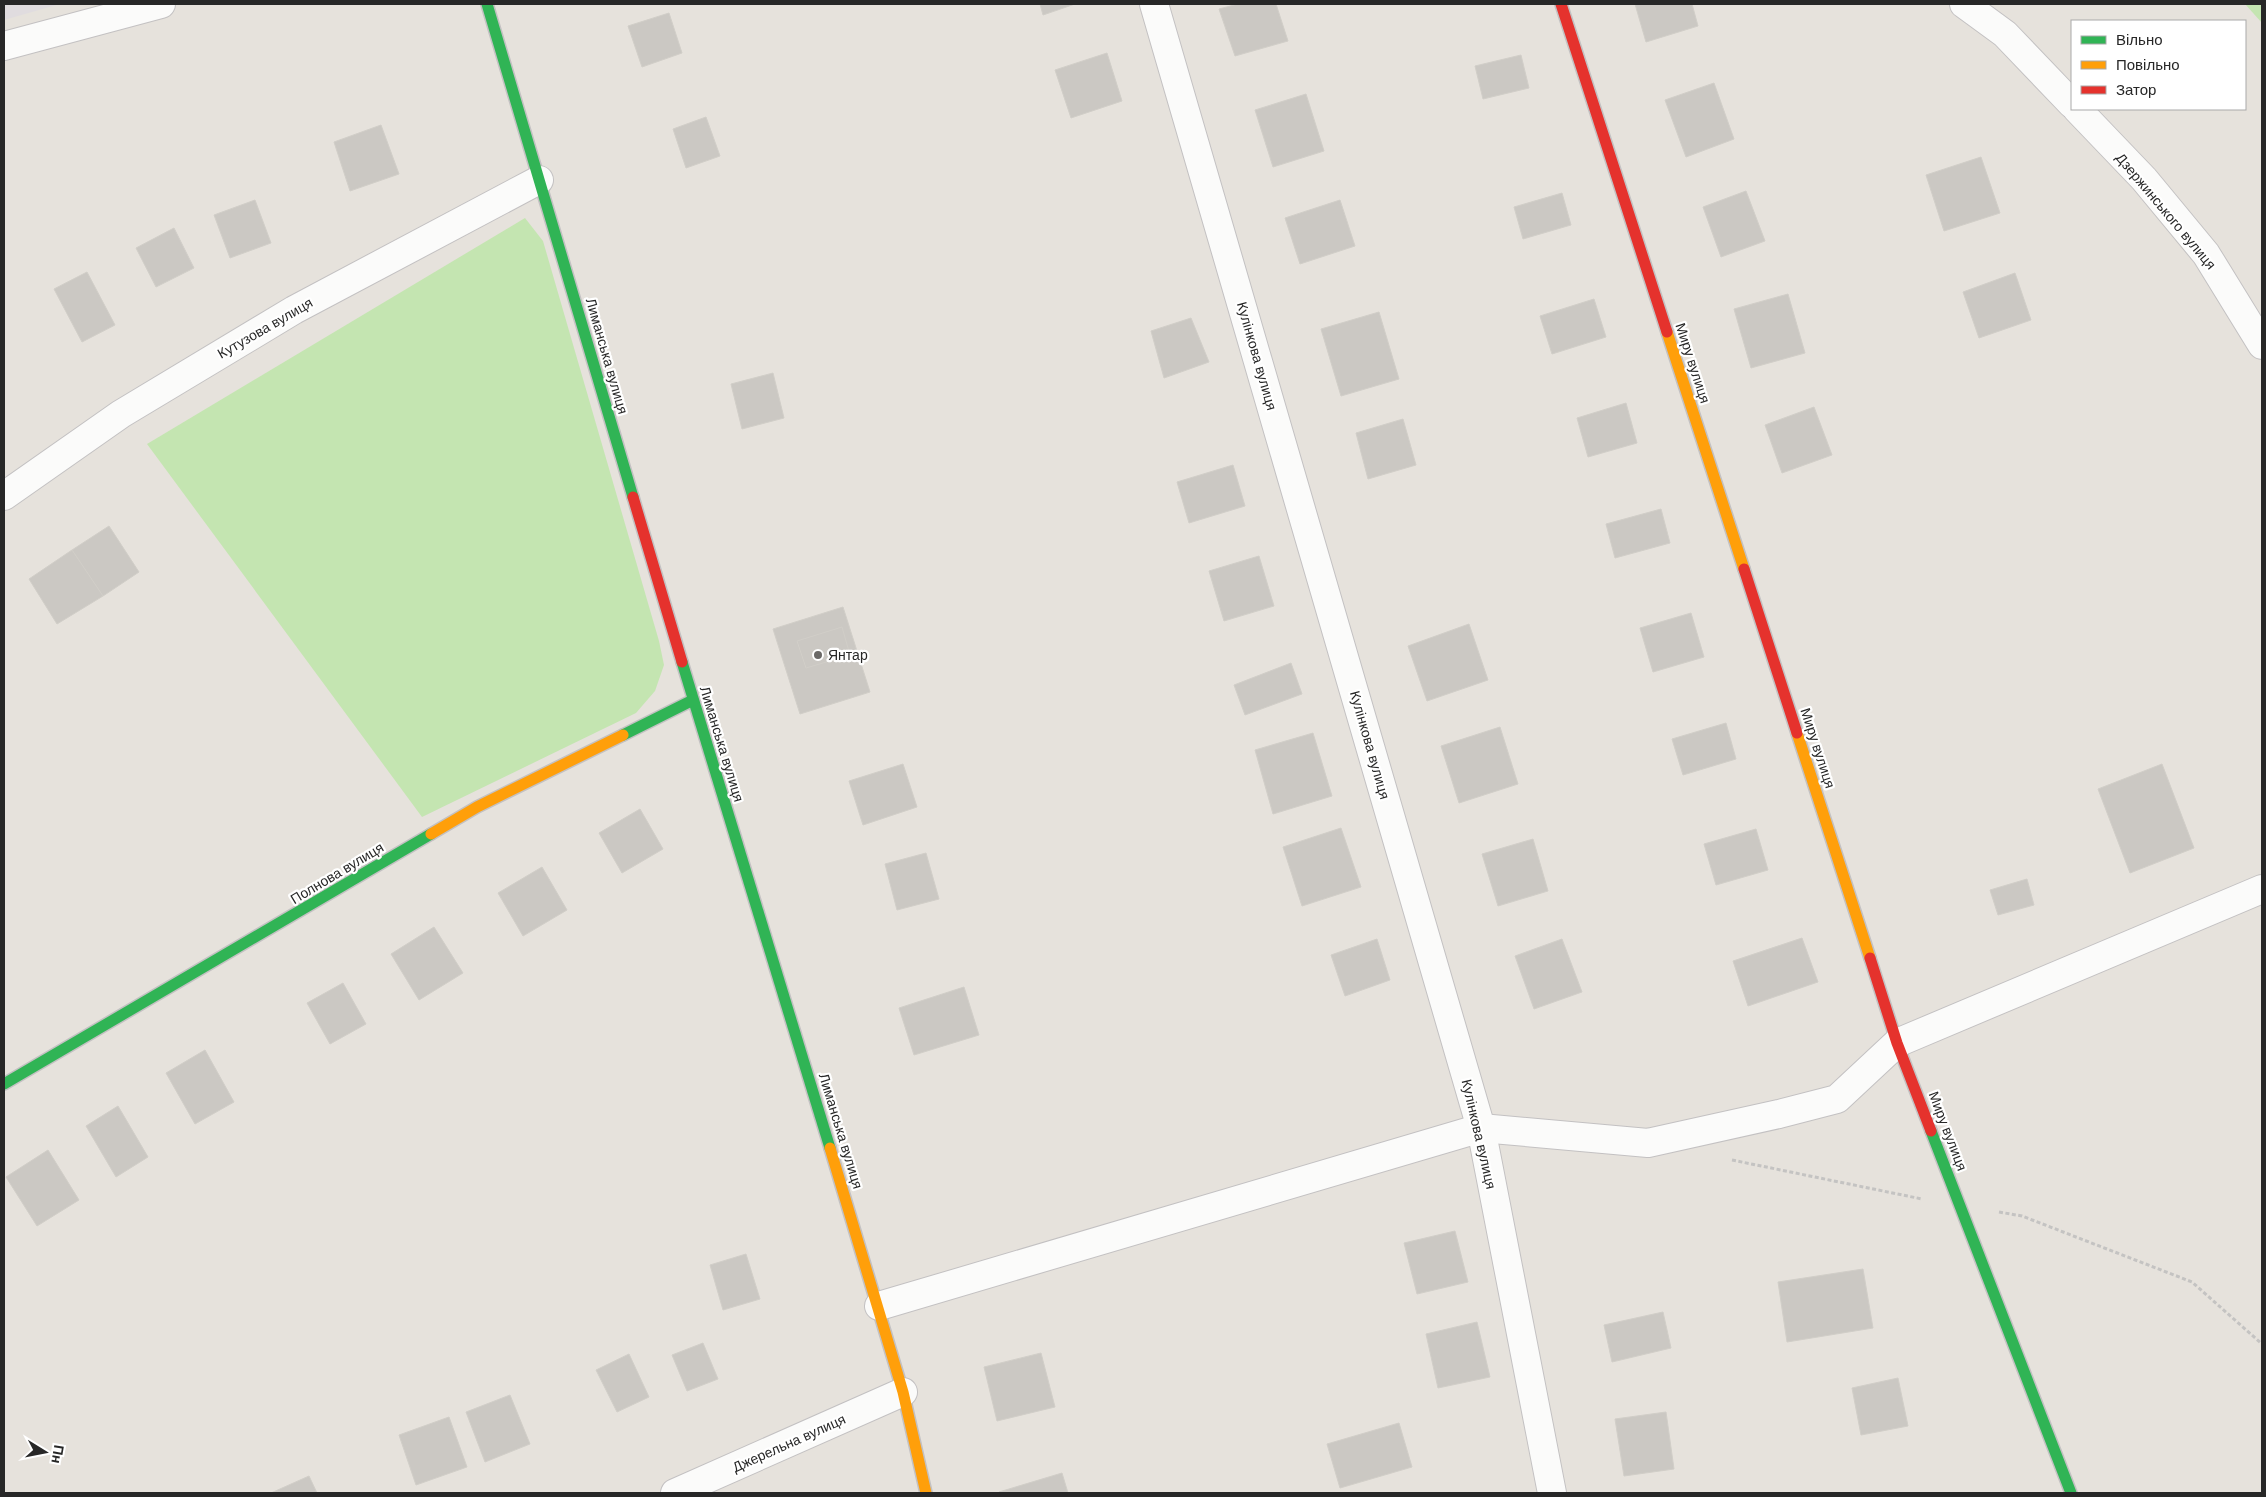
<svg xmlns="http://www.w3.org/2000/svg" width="2266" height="1497" font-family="Arial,sans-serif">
<rect width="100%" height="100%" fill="#e6e2dc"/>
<!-- industrial -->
<polygon fill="#e0dcdf" points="4,4 60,4 4,20"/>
<!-- green -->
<g fill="#c4e5b1">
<polygon points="2245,4 2262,4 2262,23"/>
<polygon points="525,218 543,241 659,641 664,665 655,691 636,713 422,817 147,444"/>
</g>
<!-- building -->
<g fill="#cbc8c3" stroke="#d1cec8">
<polygon points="1040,4 1075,4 1043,15"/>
<polygon points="1238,4 1276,4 1288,41 1235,56 1219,9"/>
<polygon points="1635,4 1692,4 1698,26 1646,42"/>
<polygon points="669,13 682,53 642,67 628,26"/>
<polygon points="1107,53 1122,101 1071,118 1055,70"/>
<polygon points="1521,55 1529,88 1483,99 1475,66"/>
<polygon points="1714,83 1734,139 1686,157 1665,100"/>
<polygon points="1306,94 1324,151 1273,167 1255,110"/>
<polygon points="706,117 720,156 686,168 673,129"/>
<polygon points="381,125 399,174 350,191 334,142"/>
<polygon points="1981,157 2000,213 1944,231 1926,175"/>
<polygon points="1746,191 1765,241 1721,257 1703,207"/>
<polygon points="1562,193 1571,225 1523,239 1514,207"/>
<polygon points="255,200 271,243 230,258 214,215"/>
<polygon points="1340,200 1355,246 1300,264 1285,218"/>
<polygon points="174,228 194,268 156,287 136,248"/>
<polygon points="87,272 115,325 82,342 54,289"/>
<polygon points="2015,273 2031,320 1979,338 1963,292"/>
<polygon points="1788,294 1805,353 1751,368 1734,309"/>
<polygon points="1594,299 1606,337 1552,354 1540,316"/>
<polygon points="1379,312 1399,379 1341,396 1321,329"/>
<polygon points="1191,318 1209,362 1164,378 1151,331"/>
<polygon points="773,373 784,418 742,429 731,384"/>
<polygon points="1626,403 1637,443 1588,457 1577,418"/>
<polygon points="1814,407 1832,455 1782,473 1765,425"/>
<polygon points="1403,419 1416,465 1368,479 1356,433"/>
<polygon points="1233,465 1245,506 1189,523 1177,482"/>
<polygon points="1661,509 1670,543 1615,558 1606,524"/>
<polygon points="109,526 139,572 103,596 72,550"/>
<polygon points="72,550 103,596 57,624 29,579"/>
<polygon points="1259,556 1274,606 1224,621 1209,571"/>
<polygon points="843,607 870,692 800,714 773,629"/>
<polygon points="1691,613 1704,657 1653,672 1640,628"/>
<polygon points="1469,624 1488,680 1427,701 1408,646"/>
<polygon points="842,627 850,655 806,668 797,641"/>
<polygon points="1291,663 1302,694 1245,715 1234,685"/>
<polygon points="1726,723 1736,759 1683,775 1672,739"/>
<polygon points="1500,727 1518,784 1459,803 1441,746"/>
<polygon points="1313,733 1332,796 1273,814 1255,750"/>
<polygon points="903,764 917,807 863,825 849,781"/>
<polygon points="2162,764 2194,848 2130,873 2098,789"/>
<polygon points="640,809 663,849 622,873 599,833"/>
<polygon points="1341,828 1361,887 1302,906 1283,847"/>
<polygon points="1756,829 1768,870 1716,885 1704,844"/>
<polygon points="1533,839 1548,891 1498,906 1482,854"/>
<polygon points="926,853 939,899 897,910 885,864"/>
<polygon points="542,867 567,910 523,936 498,893"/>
<polygon points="2027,879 2034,905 1998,915 1990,890"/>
<polygon points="434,927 463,973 419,1000 391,954"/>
<polygon points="1802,938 1818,982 1748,1006 1733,961"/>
<polygon points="1377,939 1390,980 1345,996 1331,955"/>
<polygon points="1562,939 1582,992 1534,1009 1515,956"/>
<polygon points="343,983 366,1024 330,1044 307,1003"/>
<polygon points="964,987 979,1035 914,1055 899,1008"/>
<polygon points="205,1050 234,1102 195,1124 166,1073"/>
<polygon points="118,1106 148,1157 116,1177 86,1126"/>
<polygon points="48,1150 79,1200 37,1226 6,1177"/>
<polygon points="1455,1231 1468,1282 1417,1294 1404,1243"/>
<polygon points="746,1254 760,1299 723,1310 710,1265"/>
<polygon points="1863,1269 1873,1328 1787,1342 1778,1282"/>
<polygon points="1663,1312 1671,1348 1612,1362 1604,1325"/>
<polygon points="1477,1322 1490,1377 1438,1388 1426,1334"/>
<polygon points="703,1343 718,1379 687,1391 672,1355"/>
<polygon points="1041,1353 1055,1407 997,1421 984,1367"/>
<polygon points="629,1354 649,1397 617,1412 596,1370"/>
<polygon points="1898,1378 1908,1426 1861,1435 1852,1388"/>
<polygon points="510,1395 530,1444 485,1462 466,1412"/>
<polygon points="1666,1412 1674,1469 1624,1476 1615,1419"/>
<polygon points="449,1417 467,1467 416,1485 399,1435"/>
<polygon points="1399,1423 1412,1467 1340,1488 1327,1444"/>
<polygon points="1062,1473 1068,1493 999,1492"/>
<polygon points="309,1476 317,1493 271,1493"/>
</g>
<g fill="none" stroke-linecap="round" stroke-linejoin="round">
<!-- street casing -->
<g stroke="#c3c1c2" stroke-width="30">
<g id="street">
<polyline points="1154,4 1481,1128 1552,1493"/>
<polyline points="1964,4 2005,34 2072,104"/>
<polyline points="4,46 161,4"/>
<polyline points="2077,109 2144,179 2206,254 2262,345"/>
<polyline points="4,496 121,414 294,310 539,180"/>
<polyline points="879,1306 1481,1128 1648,1143 1779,1114 1837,1099 1897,1043 2262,889"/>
<polyline points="675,1493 903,1392"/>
</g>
</g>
<!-- fast casing -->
<g stroke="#c3c1c2" stroke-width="14">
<g id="fast">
<polyline points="487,4 633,497"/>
<polyline points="682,662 830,1148"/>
<polyline points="623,735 693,700"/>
<polyline points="4,1084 431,834"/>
<polyline points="1931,1131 2071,1493"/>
</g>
</g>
<!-- slow casing -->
<g stroke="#c3c1c2" stroke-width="14">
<g id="slow">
<polyline points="1667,332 1744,569"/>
<polyline points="1797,733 1870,958"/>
<polyline points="431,834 477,807 623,735"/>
<polyline points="830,1148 903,1392 926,1493"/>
</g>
</g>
<!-- jam casing -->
<g stroke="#c3c1c2" stroke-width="14">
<g id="jam">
<polyline points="1561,4 1667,332"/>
<polyline points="633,497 682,662"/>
<polyline points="1744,569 1797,733"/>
<polyline points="1870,958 1897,1043 1931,1131"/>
</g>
</g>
<!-- path -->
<g stroke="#c4c3c2" stroke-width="3" stroke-dasharray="4 2.5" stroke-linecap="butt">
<polyline points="1732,1160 1922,1199"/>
<polyline points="1999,1212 2022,1216 2192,1282 2262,1344"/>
</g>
<!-- street -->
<use href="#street" stroke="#fbfbfa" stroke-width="28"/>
<!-- fast -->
<use href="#fast" stroke="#30b455" stroke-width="11"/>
<!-- slow -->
<use href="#slow" stroke="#ff9f0a" stroke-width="11"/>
<!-- jam -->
<use href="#jam" stroke="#e5322d" stroke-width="11"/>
</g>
<!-- markers -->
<circle fill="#6a6866" stroke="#fff" stroke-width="2" cx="818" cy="655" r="5"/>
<g text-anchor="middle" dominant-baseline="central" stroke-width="4.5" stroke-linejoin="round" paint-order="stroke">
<!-- street labels -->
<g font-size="14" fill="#272727" stroke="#fff">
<text transform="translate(2166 211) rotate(50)">Дзержинського вулиця</text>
<text transform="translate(265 328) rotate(-30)">Кутузова вулиця</text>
<text transform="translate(607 356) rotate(74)">Лиманська вулиця</text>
<text transform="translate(1257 356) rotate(74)">Кулінкова вулиця</text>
<text transform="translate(1693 363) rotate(72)">Миру вулиця</text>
<text transform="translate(722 744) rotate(73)">Лиманська вулиця</text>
<text transform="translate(1370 745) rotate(74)">Кулінкова вулиця</text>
<text transform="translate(1818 748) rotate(72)">Миру вулиця</text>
<text transform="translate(337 873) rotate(-31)">Полнова вулиця</text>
<text transform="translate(841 1131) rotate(73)">Лиманська вулиця</text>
<text transform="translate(1948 1131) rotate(69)">Миру вулиця</text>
<text transform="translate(1479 1134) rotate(77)">Кулінкова вулиця</text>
<text transform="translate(789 1443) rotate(-24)">Джерельна вулиця</text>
</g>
<!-- poi labels -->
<g font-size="14" fill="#272727" stroke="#fff" text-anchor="start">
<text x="828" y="655">Янтар</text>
</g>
</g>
<!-- border -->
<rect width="2266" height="1497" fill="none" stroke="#272727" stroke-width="10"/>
<!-- legend -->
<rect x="2071" y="20" width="175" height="90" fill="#ffffff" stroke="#a9a9a9"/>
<rect x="2081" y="36" width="25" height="8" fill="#30b455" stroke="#a9a9a9"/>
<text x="2116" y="45" font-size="15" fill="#272727">Вільно</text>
<rect x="2081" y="61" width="25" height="8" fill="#ff9f0a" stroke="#a9a9a9"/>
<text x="2116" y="70" font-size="15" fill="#272727">Повільно</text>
<rect x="2081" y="86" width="25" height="8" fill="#e5322d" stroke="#a9a9a9"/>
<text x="2116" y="95" font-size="15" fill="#272727">Затор</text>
<!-- north arrow -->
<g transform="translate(45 1452) rotate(100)" stroke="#ffffff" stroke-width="4" paint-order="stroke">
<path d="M0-4L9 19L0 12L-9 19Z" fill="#272727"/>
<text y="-8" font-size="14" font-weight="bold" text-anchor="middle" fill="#272727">Пн</text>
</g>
</svg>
